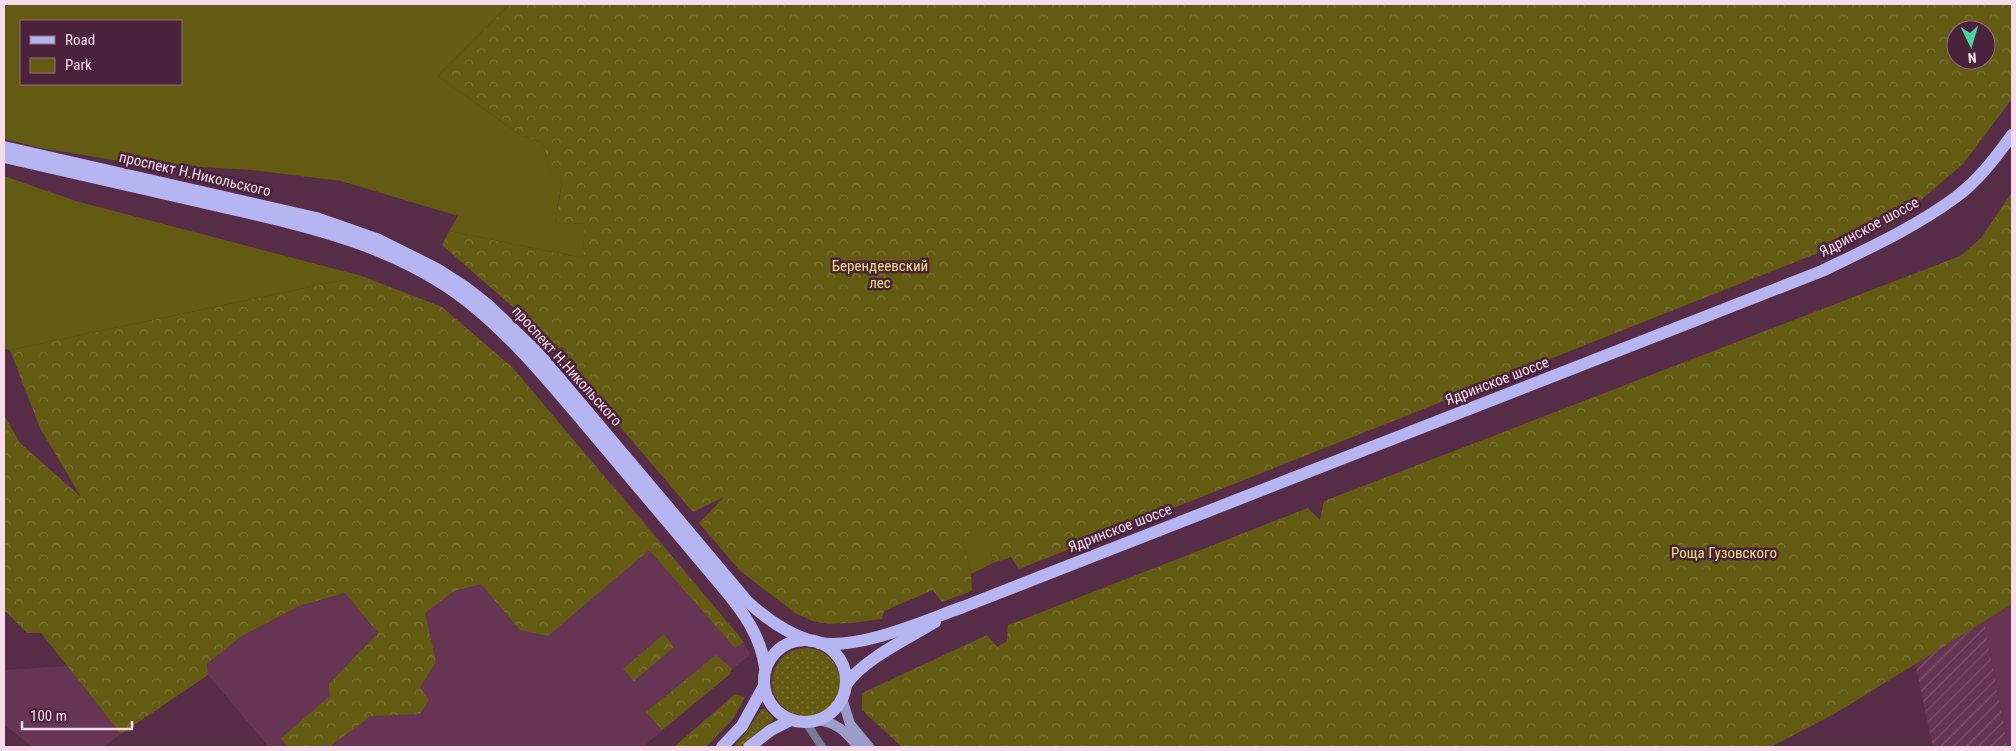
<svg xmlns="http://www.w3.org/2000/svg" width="2016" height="751" font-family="'Roboto Condensed',sans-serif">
<defs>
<pattern id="industrial-furrows" width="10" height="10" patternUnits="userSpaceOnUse" patternTransform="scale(1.25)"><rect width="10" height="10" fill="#653553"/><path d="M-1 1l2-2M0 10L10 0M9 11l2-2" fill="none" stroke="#7c526c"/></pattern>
<pattern id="grass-dots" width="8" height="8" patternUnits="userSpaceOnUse" patternTransform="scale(1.25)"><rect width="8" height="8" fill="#635b11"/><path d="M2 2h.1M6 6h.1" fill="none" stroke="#7a7234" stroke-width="1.8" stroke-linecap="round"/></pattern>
<pattern id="forest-crowns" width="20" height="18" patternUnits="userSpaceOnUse" patternTransform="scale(1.25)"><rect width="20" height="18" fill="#635b11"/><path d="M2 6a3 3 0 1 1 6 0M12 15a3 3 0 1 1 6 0" fill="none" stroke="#7a7234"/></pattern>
</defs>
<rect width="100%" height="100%" fill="#562c46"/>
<!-- built -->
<g fill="#653553">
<polygon points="612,483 744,642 750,655 732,669 730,674 643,747 269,747 208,675 207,664 242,636 299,606 345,593 378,633"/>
<polygon points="2012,604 2012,747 2008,747 1984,621"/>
<polygon points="67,666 121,734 103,747 33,747 4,725 4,670"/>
</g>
<!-- industrial -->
<polygon fill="url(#industrial-furrows)" points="1984,621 2008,747 1933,747 1915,663"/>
<!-- grass -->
<g fill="url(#grass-dots)">
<circle cx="806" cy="682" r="34"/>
<polygon points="762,709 765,709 773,718 773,720 740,747 733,747 744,735"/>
</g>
<!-- forest -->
<g fill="url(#forest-crowns)" fill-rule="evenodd">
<path d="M510,4h1502v95l-49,65 -69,59 -875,346 -8,-12 -18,6 -2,-11 -28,-11 8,33 1,17 -30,11 -9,-12 -49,21 -2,8 -30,4 -24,1 -15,-3 -18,-8 -55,-42 -41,-48 25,-26 -31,15 -163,-190 -88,-77 7,-14 134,27 1,-34 -29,-1 7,-40 -11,-9 -9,-32 -20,-6 -84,-60zM1956,30h30v30h-30z"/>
<polygon points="2012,192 2012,604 1836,713 1771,747 902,747 862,710 862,693 987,635 997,647 1007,641 1008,625 1308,508 1320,520 1324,501 1960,256 1981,238"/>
<polygon points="362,276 442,307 513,368 744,642 735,648 649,550 548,636 520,630 481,584 454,591 425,613 436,662 420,687 429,700 420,714 371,716 329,747 287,747 281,738 330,696 329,684 378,633 345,593 299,606 242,636 207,664 208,675 121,734 41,633 27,633 4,610 4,415 20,443 81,497 40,428 10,350"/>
<polygon points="664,634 674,647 634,681 623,669"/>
<polygon points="716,655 732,669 730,674 662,730 646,712"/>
<polygon points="735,694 745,697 733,719 709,744 704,747 674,747"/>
</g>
<!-- green -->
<g fill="#635b11" fill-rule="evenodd">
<path d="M4,4h506l-72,72 84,60 20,6 9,31 11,9 -7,41 30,1 -2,34 -134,-27 9,-15 -117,-35 -89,-11 -121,-7 -90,-15 -37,-9zM21,21h160v63h-160z"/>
<polygon points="4,176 76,201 362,276 10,350 4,349"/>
<polygon points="972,529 991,552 993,563 971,574 963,541"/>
</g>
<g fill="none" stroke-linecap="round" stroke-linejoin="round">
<!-- street -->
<polyline stroke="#797a97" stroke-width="8" points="805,721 822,747"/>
<!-- secondary -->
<g stroke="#9a9cca" stroke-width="10">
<polyline points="842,698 850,724 869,747"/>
<path d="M815,720c21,1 31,12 43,27"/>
</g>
<!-- primary -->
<g stroke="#b4b5f1" stroke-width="12">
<path d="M4,147l312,71 63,22 58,29 28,18 23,18 51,49 208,247c19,18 39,32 64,40"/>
<path d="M4,157c66,15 131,30 197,45 92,21 189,39 266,99 47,37 85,84 124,130 44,53 89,105 133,158 20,24 36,46 41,78"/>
<circle cx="805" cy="681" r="41"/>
<path d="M819,643c41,7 104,-22 144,-36l859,-336c45,-22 92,-43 134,-74 22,-16 40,-40 56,-62"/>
<path d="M846,685c16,-25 63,-47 89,-63"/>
<polyline points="722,747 742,726 764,686"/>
<polyline points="749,747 771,730 791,720"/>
</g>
</g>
<g text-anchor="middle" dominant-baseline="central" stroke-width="5" stroke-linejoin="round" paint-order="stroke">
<!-- street labels -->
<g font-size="15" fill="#f6dbea" stroke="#4a223b">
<text transform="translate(195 174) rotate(13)">проспект Н.Никольского</text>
<text transform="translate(1869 227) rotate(-28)">Ядринское шоссе</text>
<text transform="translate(567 366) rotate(48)">проспект Н.Никольского</text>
<text transform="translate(1497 381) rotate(-21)">Ядринское шоссе</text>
<text transform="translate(1120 528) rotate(-21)">Ядринское шоссе</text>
</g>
<!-- park labels -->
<g font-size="15" fill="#ede278" stroke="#4a223b">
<text x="880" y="266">Берендеевский<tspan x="880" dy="17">лес</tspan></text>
<text x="1724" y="553">Роща Гузовского</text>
</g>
</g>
<!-- border -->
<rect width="2016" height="751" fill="none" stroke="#f6dbea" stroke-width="10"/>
<!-- legend -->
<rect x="20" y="20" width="162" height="65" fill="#4a223b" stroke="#8f6c81"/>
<rect x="30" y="36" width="25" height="8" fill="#b4b5f1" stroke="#8f6c81"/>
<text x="65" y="45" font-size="15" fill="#f6dbea">Road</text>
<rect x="30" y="58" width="25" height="15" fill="#635b11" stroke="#8f6c81"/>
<text x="65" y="70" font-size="15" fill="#f6dbea">Park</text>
<!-- north arrow -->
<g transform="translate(1971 45) rotate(175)"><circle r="24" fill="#4a223b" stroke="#8f6c81"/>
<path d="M0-4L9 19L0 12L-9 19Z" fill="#47d49d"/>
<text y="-8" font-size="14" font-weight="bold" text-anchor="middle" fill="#f6dbea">N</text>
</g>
<!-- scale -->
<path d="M22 721v8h110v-8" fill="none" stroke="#f6dbea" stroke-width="2.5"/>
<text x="30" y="721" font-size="15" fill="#f6dbea" stroke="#4a223b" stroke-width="4" paint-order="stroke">100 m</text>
</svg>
